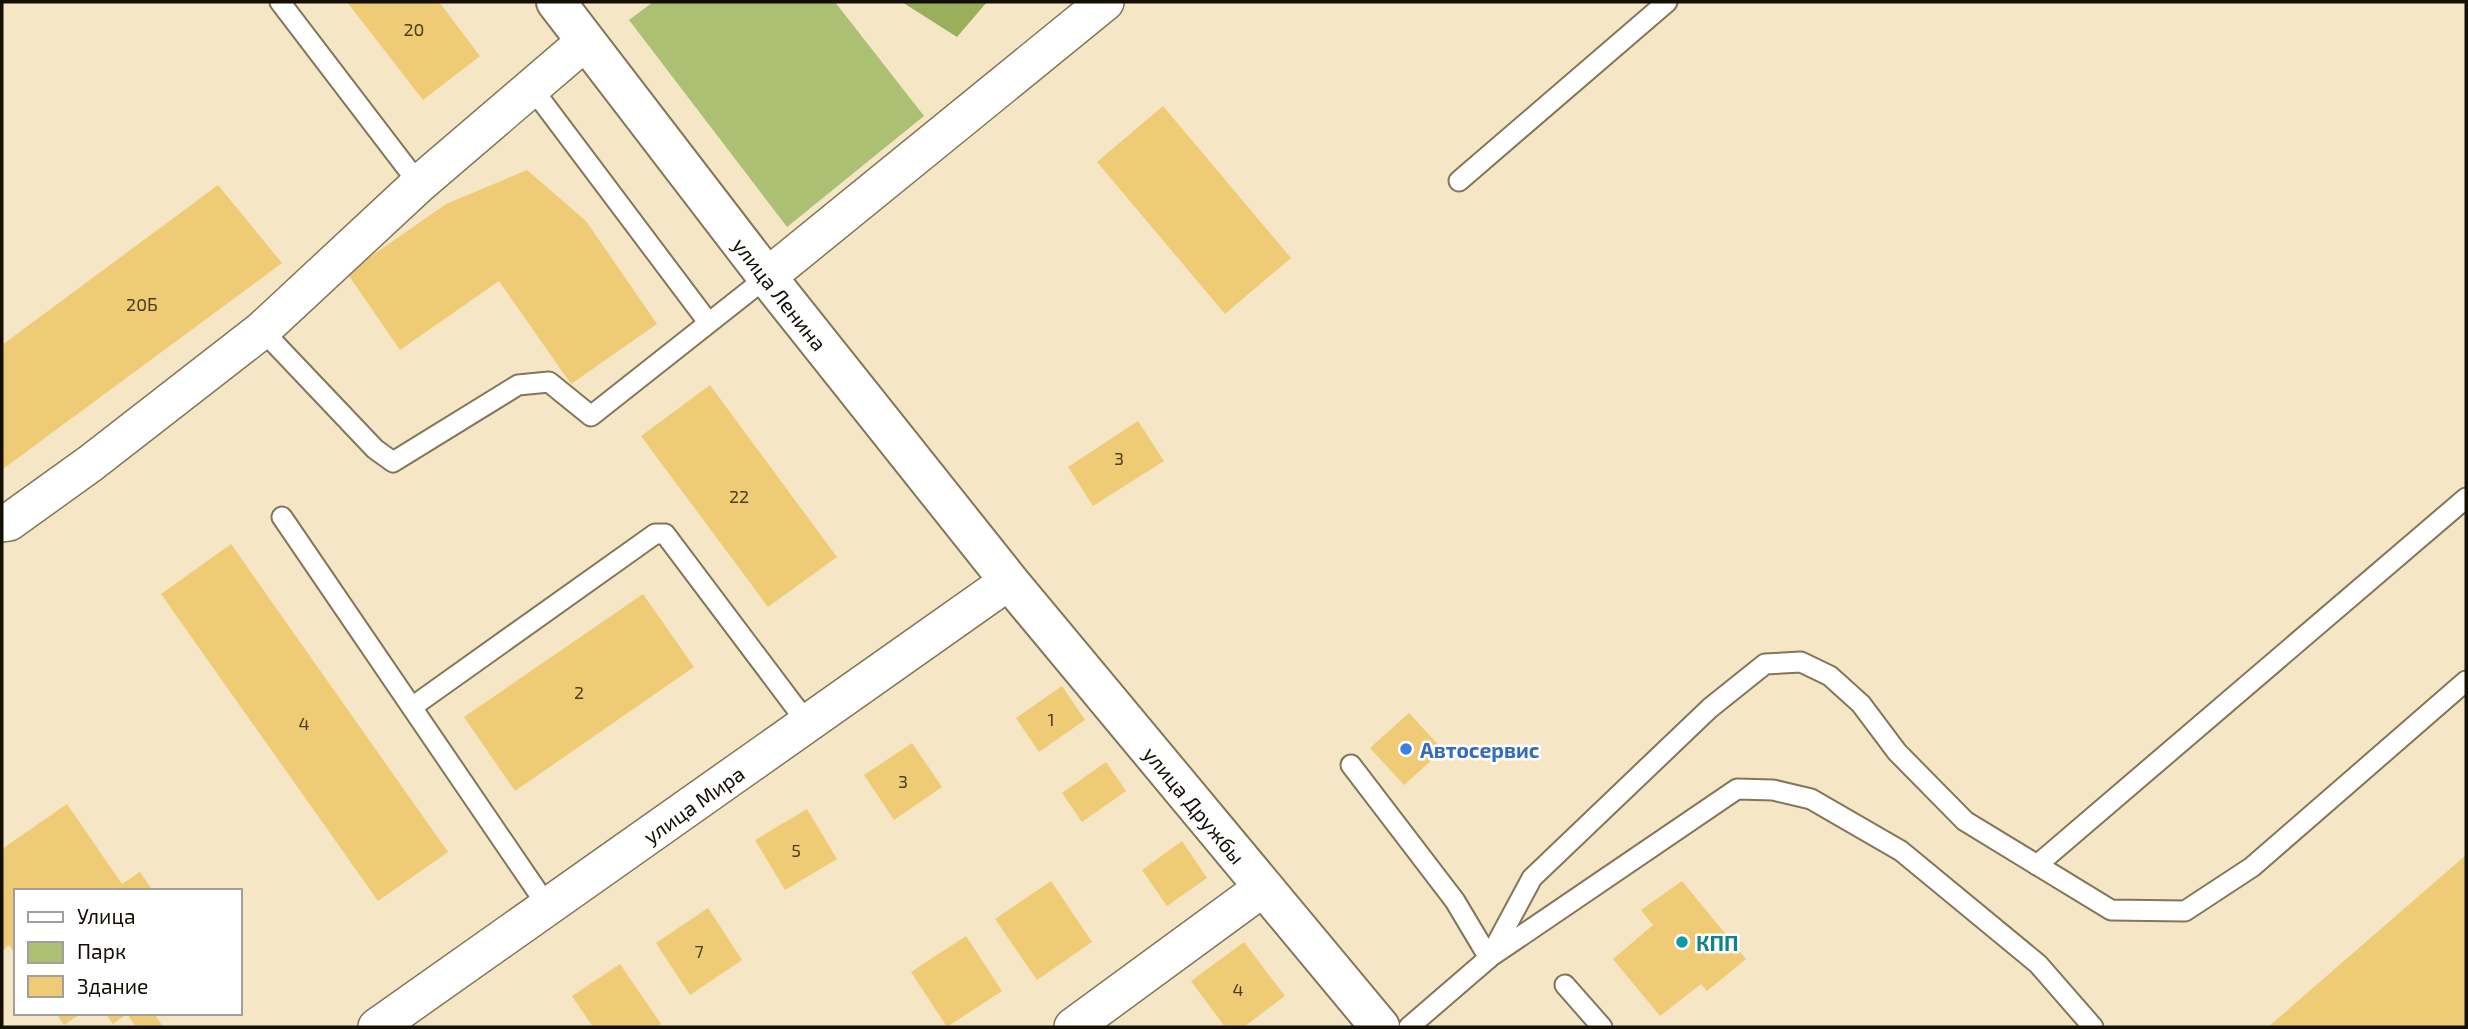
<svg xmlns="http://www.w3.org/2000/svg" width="2468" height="1029" font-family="'Exo 2',sans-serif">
<rect width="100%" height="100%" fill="#f5e7c6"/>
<!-- green -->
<polygon fill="#acc073" points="653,2 835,2 924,116 787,227 629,20"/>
<!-- forest -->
<polygon fill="#9aaf5c" points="902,2 987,2 957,37"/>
<!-- building -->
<g fill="#efcb75">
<polygon points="347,2 439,2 480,56 423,100"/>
<polygon points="1163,106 1291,258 1225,314 1097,162"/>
<polygon points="527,170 586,221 657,324 571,384 499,281 400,350 347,273 446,204"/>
<polygon points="218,185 282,263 3,469 2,345"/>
<polygon points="710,385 837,557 768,607 641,436"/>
<polygon points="1138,421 1164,461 1093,506 1068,467"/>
<polygon points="231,544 448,852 378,901 161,594"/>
<polygon points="643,594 694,667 515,791 464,717"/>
<polygon points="1062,686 1085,720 1039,752 1016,718"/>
<polygon points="1409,713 1443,750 1404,785 1370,748"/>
<polygon points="912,743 942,787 894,820 864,775"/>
<polygon points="1106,762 1126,791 1082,822 1062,793"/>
<polygon points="67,804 122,884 140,872 153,891 16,891 16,955 9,945 2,951 2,849"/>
<polygon points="807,809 837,859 785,890 755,840"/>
<polygon points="1182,841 1207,878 1167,906 1142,870"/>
<polygon points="2466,855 2466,1027 2268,1027"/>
<polygon points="1051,881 1092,942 1037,980 995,919"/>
<polygon points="1682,881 1746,959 1707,991 1701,984 1660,1016 1613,959 1653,925 1641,910"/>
<polygon points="708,908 742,960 690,995 656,943"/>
<polygon points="966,936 1002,991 947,1027 911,972"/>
<polygon points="1244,942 1285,996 1244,1027 1225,1027 1191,981"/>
<polygon points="620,964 661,1024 657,1027 593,1027 572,996"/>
<polygon points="56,1013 82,1013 64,1025"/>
<polygon points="105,1013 154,1013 163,1027 136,1027 127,1014 113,1024"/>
</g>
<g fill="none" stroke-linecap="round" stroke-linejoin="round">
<!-- service casing -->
<g stroke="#837659" stroke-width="23">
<g id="service">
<polyline points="280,2 419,184"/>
<polyline points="532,88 708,322"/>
<polyline points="1459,181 1667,2"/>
<polyline points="262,330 375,449 393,462 518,385 549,382 591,416 767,277"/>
<polyline points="282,517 548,907"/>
<polyline points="412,707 655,534 665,534 808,724"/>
<polyline points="1351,765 1455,901 1489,958 1409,1027"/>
<polyline points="2037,865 2466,498"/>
<polyline points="1493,955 1737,789 1773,790 1811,799 1901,851 2038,964 2093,1027"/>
<polyline points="1489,958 1532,878 1710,708 1765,664 1801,662 1830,676 1861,704 1897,752 1965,821 2111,910 2185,911 2252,867 2466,681"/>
<polyline points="1565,985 1602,1027"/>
</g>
</g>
<!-- minor casing -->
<g stroke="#837659" stroke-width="40">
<g id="minor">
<polyline points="767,277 1105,2"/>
<polyline points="2,523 9,522 91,463 262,330 419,184 586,41"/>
<path id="s1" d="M377,1027l632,-446"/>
<polyline points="1073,1027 1264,887"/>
</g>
</g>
<!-- tertiary casing -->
<g stroke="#837659" stroke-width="42">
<g id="tertiary">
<path id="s2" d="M556,2l211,275 242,304 371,446"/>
</g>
</g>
<!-- service -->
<use href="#service" stroke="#fff" stroke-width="19"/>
<!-- minor -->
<use href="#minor" stroke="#fff" stroke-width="37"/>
<!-- tertiary -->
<use href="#tertiary" stroke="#fff" stroke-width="38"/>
</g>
<!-- markers -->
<circle fill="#3f7fe0" stroke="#fff" stroke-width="2.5" cx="1406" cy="749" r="7"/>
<circle fill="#0f9aa8" stroke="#fff" stroke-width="2.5" cx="1682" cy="942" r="7"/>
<g text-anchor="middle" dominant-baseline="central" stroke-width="5" stroke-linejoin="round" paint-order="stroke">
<!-- number labels -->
<g font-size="18" fill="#4b3e21">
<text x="414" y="29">20</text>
<text x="142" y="304">20Б</text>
<text x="1119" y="458">3</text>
<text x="739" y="496">22</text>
<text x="579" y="692">2</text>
<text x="1051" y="719">1</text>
<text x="304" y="723">4</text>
<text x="903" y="781">3</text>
<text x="796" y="850">5</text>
<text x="699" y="951">7</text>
<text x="1238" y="989">4</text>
</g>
<!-- street labels -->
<g font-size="21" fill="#140f05" stroke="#fff">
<text stroke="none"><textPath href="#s2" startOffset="368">улица Ленина</textPath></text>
<text stroke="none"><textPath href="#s1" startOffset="387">улица Мира</textPath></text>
<text stroke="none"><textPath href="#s2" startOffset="1026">улица Дружбы</textPath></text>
</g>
<!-- shop labels -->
<g font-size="21" font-weight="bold" fill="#366cbe" stroke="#fff" text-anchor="start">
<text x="1420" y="749">Автосервис</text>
</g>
<!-- culture labels -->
<g font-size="21" font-weight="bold" fill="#0d838f" stroke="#fff" text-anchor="start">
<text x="1696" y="942">КПП</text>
</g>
</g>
<!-- border -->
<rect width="2468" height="1029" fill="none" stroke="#140f05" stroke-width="7"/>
<!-- legend -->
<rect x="14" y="889" width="228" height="126" fill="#ffffff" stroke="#a19f9b" stroke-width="2"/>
<rect x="28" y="912" width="35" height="10" fill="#ffffff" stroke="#a19f9b" stroke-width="2"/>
<text x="77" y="924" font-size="21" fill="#140f05">Улица</text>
<rect x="28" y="942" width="35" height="21" fill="#acc073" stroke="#a19f9b" stroke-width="2"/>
<text x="77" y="959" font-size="21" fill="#140f05">Парк</text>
<rect x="28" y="976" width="35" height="21" fill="#efcb75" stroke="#a19f9b" stroke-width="2"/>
<text x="77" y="994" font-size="21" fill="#140f05">Здание</text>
</svg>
